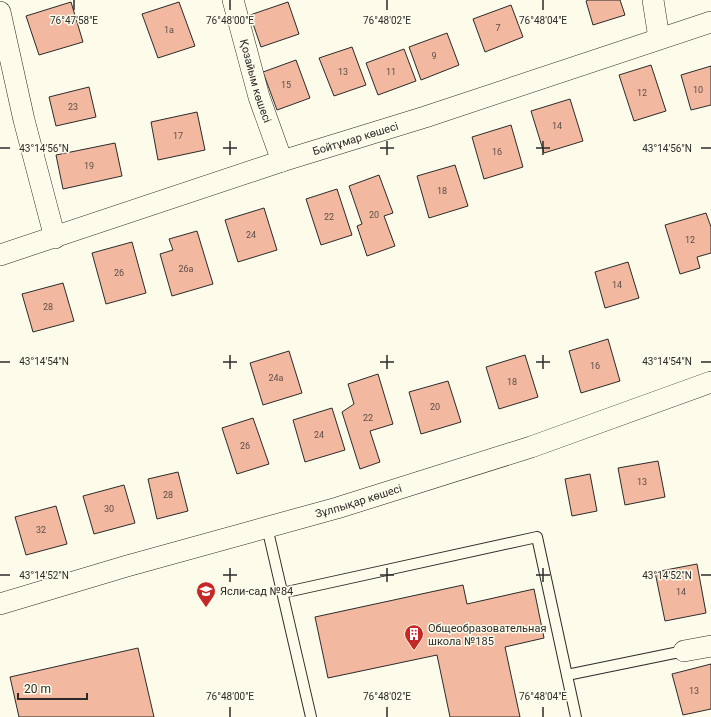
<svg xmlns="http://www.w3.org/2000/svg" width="711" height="717" font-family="Roboto,sans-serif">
<rect width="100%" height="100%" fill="#fdfbea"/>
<!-- building -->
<g fill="#f2b8a0" stroke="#2b2b2b">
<polygon points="588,0 620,0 625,15 593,25 586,1"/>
<polygon points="71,2 83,42 39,55 26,16"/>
<polygon points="179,2 195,46 158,58 142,14"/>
<polygon points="288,2 299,34 261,47 250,15"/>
<polygon points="511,5 523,37 485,52 473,19"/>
<polygon points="447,33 459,65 421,80 409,47"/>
<polygon points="352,47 366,85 334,96 319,58"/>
<polygon points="404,49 416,81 378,95 366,63"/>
<polygon points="296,60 310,98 277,110 263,72"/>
<polygon points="651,65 666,111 634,121 619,75"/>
<polygon points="711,66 711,105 691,110 681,75"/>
<polygon points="89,87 96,117 56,126 49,97"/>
<polygon points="570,99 583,141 544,153 531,111"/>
<polygon points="197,112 205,150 158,160 151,122"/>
<polygon points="511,125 523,167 484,179 472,137"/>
<polygon points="115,143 122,176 63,189 56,155"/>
<polygon points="455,165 468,206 429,218 417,176"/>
<polygon points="379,175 393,213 384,216 395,246 367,256 357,226 362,224 349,186"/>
<polygon points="337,189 352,235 321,245 306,199"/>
<polygon points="264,208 277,250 238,262 225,220"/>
<polygon points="706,213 711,227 711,253 697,257 700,268 680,274 665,225"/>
<polygon points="197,231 213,284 172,296 160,254 173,250 169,239"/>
<polygon points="132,242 146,293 106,304 92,253"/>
<polygon points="628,262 639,298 605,308 595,272"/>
<polygon points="63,283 74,321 33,332 22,294"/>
<polygon points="608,339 620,381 581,393 569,351"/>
<polygon points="289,351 302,393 263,405 250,363"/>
<polygon points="525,355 538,397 499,409 486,367"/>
<polygon points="378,374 393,424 370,431 380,462 360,469 342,412 354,404 348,384"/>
<polygon points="448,381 461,422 421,434 409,392"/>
<polygon points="332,408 345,450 305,462 293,420"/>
<polygon points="253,418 269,464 237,474 222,428"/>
<polygon points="658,461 665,497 625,505 618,468"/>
<polygon points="178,472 188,511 157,519 148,479"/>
<polygon points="590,474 597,511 572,516 565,479"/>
<polygon points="124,485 135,523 94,534 83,496"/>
<polygon points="56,506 67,544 26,555 15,517"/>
<polygon points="697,564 706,613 665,621 655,572"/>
<polygon points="463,585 467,604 534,589 544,638 505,647 520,717 450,717 437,655 328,678 315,617"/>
<polygon points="138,648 154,717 19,717 10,677"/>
<polygon points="711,664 711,709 683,715 672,674"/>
</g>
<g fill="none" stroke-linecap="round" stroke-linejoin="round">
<!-- service casing -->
<g stroke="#2b2b2b" stroke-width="12">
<g id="service">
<polyline points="267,527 311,717"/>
<polyline points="282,593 537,537 576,717"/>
<polyline points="567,675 684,651"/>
</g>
</g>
<!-- minor casing -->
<g stroke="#2b2b2b" stroke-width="22">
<g id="minor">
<path id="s1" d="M233,0l26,97 23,64"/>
<polyline points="653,0 659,38"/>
<polyline points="0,12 24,120 55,238"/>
<path id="s2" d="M0,255l282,-94 143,-44 286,-95"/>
<path id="s3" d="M0,604l127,-38 210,-58 194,-61 180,-65"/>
<polyline points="684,651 711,646"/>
</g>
</g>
<!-- service -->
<use href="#service" stroke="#fdfbea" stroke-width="10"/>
<!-- minor -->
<use href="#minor" stroke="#fdfbea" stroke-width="21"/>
</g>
<!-- ticks -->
<path fill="none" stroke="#2b2b2b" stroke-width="1.5" d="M74,0v10M230,0v10M387,0v10M543,0v10M230,141v14M387,141v14M543,141v14M0,148h10M223,148h14M380,148h14M536,148h14M701,148h10M230,355v14M387,355v14M543,355v14M0,362h10M223,362h14M380,362h14M536,362h14M701,362h10M230,568v14M387,568v14M543,568v14M0,575h10M223,575h14M380,575h14M536,575h14M701,575h10M230,707v10M387,707v10M543,707v10"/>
<!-- icons -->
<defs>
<g id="school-pin" transform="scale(1)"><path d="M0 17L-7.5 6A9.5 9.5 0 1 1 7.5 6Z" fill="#c62828" stroke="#fdfbea"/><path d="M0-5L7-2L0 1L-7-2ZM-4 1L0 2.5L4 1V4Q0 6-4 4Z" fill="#fff"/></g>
<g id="building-pin" transform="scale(1)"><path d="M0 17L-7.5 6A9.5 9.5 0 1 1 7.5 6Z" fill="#c62828" stroke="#fdfbea"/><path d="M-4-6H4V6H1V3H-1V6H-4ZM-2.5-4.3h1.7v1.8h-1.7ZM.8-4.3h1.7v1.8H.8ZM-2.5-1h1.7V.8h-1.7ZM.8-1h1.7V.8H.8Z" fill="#fff"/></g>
</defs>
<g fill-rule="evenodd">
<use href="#school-pin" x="206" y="591"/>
<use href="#building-pin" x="414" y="634"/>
</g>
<g text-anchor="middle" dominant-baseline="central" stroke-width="3" stroke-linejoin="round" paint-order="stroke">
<!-- number labels -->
<g font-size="9" fill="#5d4e48">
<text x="498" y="28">7</text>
<text x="169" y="30">1а</text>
<text x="434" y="56">9</text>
<text x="343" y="72">13</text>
<text x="391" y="72">11</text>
<text x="286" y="85">15</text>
<text x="698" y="90">10</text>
<text x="642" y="93">12</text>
<text x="73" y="107">23</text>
<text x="557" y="126">14</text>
<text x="178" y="136">17</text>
<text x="497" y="152">16</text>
<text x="89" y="166">19</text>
<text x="442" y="191">18</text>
<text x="374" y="215">20</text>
<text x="329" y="217">22</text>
<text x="251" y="235">24</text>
<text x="690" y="240">12</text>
<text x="186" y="269">26а</text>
<text x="119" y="273">26</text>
<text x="617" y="285">14</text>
<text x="48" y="307">28</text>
<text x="595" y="366">16</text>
<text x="276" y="378">24а</text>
<text x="512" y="382">18</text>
<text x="435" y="407">20</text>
<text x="368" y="418">22</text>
<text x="319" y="435">24</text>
<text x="245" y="446">26</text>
<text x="642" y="482">13</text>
<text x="168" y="495">28</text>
<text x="109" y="509">30</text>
<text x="41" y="530">32</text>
<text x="681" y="592">14</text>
<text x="694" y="691">13</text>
</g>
<!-- street labels -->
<g font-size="11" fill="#2b2b2b" stroke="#fdfbea">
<text stroke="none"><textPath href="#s1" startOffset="84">Қозайым көшесі</textPath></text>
<text stroke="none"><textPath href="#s2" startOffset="374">Бойтұмар көшесі</textPath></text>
<text stroke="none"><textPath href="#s3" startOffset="373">Зұлпықар көшесі</textPath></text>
</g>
<!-- poi labels -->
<g font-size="11" fill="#2b2b2b" stroke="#fdfbea" text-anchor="start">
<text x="220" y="591">Ясли-сад №84</text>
<text x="428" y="628">Общеобразовательная<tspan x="428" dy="13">школа №185</tspan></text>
</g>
</g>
<g font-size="10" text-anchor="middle" fill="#2b2b2b" stroke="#fdfbea" stroke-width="3" stroke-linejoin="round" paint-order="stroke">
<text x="74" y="24">76°47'58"E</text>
<text x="230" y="24">76°48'00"E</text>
<text x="387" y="24">76°48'02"E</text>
<text x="543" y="24">76°48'04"E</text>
<text x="44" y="152">43°14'56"N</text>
<text x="667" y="152">43°14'56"N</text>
<text x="44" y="365">43°14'54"N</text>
<text x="667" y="365">43°14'54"N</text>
<text x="44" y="579">43°14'52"N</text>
<text x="667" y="579">43°14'52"N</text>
<text x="230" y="700">76°48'00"E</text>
<text x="387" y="700">76°48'02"E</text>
<text x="543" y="700">76°48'04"E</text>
</g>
<!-- scale -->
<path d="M18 693v6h69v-6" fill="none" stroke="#2b2b2b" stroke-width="2"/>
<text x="24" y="693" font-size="12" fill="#2b2b2b" stroke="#fdfbea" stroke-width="3" paint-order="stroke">20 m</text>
</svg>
